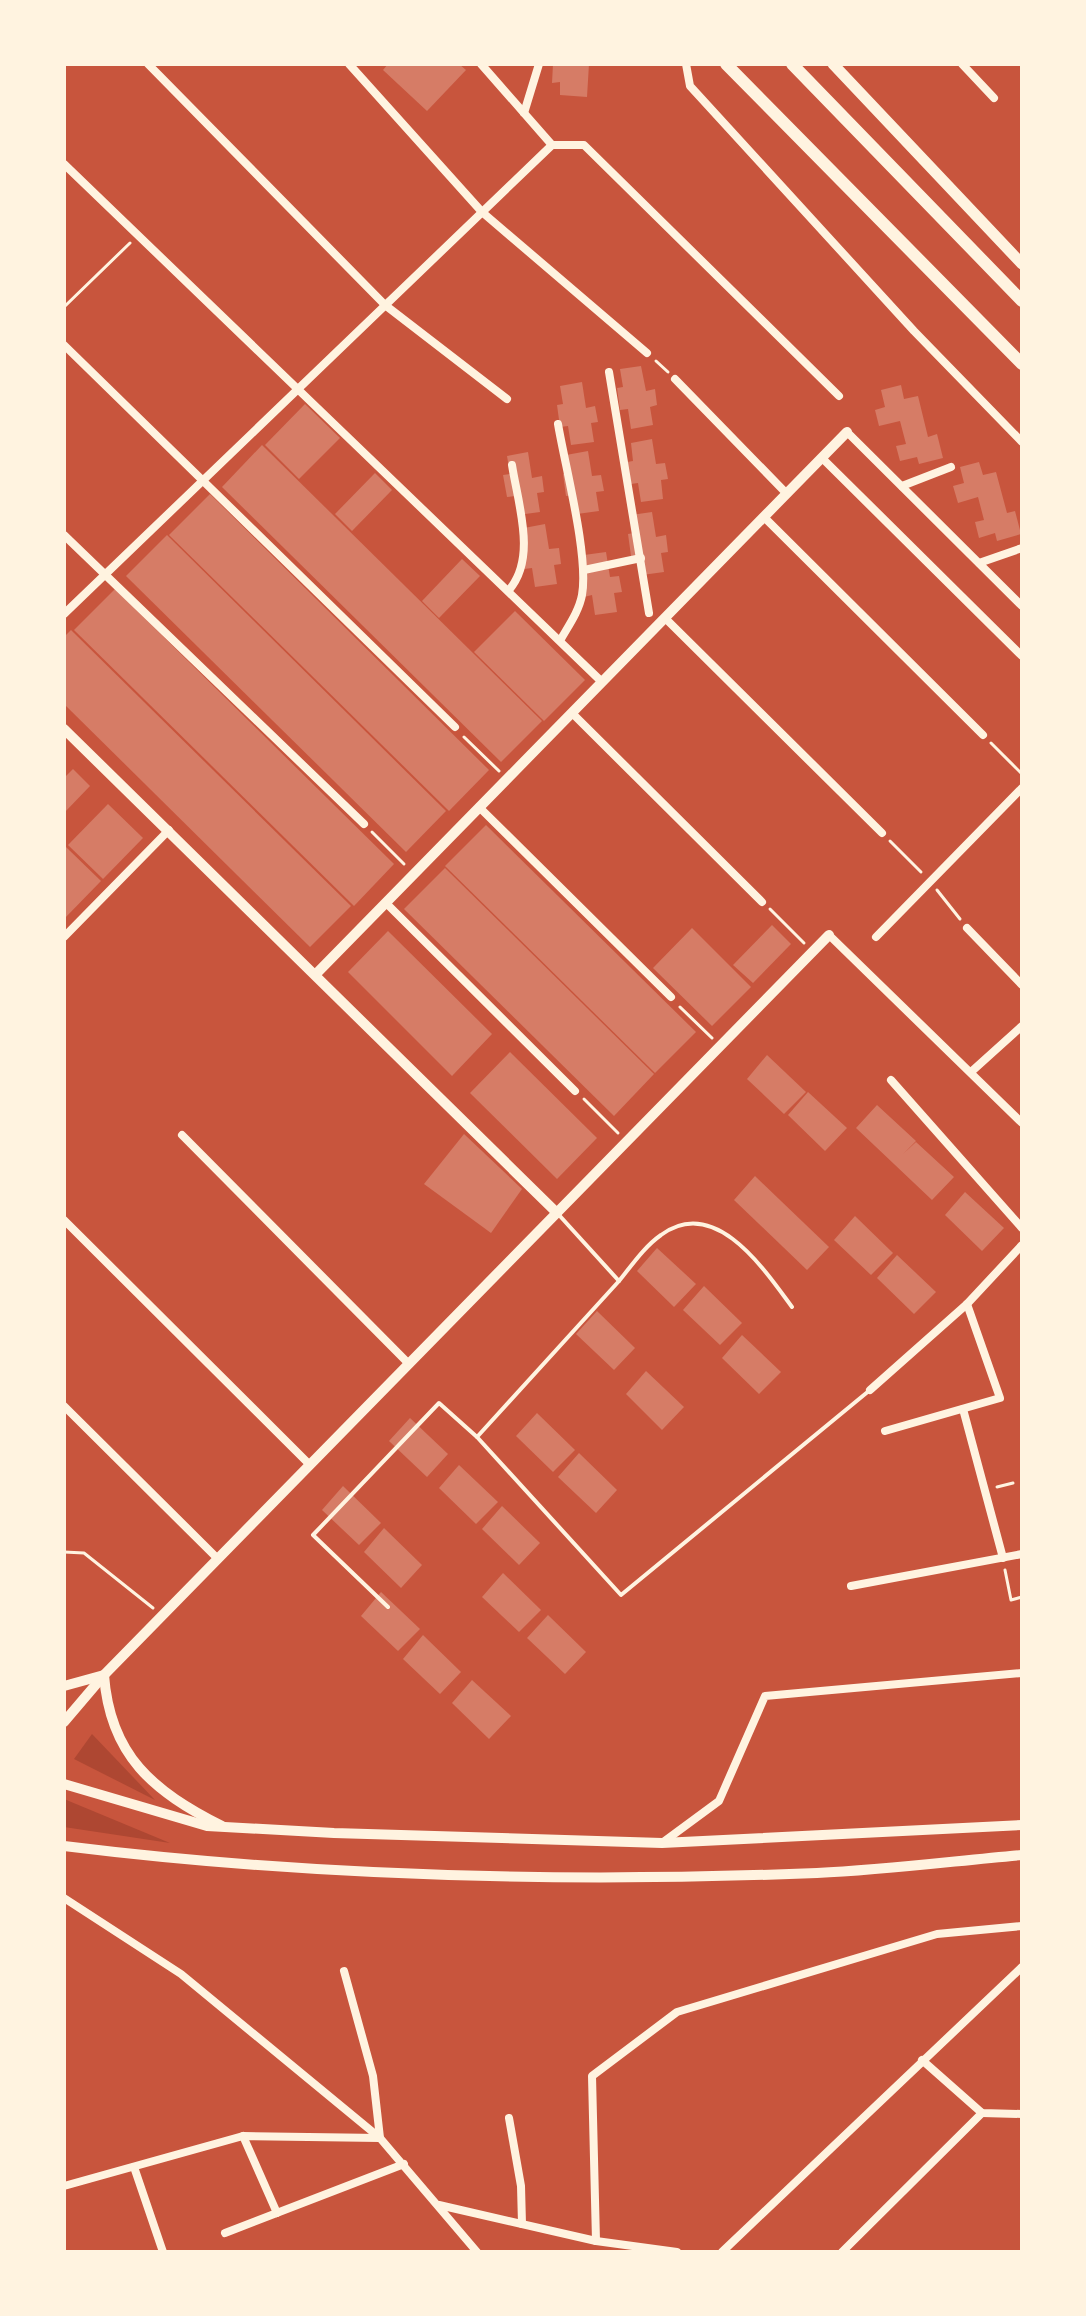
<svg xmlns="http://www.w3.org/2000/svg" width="1086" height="2316" font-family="'Space Grotesk',sans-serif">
<rect width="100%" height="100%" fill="#c8553d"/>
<!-- green -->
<g fill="#ae4732">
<polygon points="92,1734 155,1800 74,1759"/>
<polygon points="64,1799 170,1843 64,1827"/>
</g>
<!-- building -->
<g fill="#d67c66">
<polygon points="388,64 459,64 466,70 427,111 383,70"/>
<polygon points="553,64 589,64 587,97 560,95 560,82 552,83"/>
<polygon points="641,366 646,391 655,389 657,405 650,407 653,425 631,429 628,409 620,410 617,388 623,387 620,369"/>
<polygon points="582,382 586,408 595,406 598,422 591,423 594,442 571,445 568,426 560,427 557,405 563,404 560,386"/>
<polygon points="901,385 904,399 918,396 928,437 937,434 943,458 919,464 917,457 900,461 896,446 906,444 900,421 879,426 875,410 885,407 881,390"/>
<polygon points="305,404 340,438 299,479 265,445"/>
<polygon points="652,439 656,464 665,463 668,479 661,480 663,499 641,502 638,483 631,484 627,462 633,461 631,443"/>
<polygon points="262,445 542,721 501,762 222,487"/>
<polygon points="588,451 592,476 601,475 604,491 596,492 599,511 577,514 574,495 566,496 563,474 569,473 566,455"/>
<polygon points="528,452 532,478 542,476 544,492 537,493 540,512 518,515 515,496 507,497 503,475 510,474 507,456"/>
<polygon points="979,462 983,475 996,472 1007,513 1015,511 1021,534 997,541 995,533 979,538 975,522 984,520 978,497 958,503 953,486 964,483 960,467"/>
<polygon points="375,473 392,490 352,531 335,514"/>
<polygon points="210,494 489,770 449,811 169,535"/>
<polygon points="652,512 656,537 666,535 668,552 661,553 664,572 642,575 639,555 631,556 628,534 634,533 631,515"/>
<polygon points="545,524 549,549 559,548 561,564 554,565 557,584 535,587 532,568 524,569 524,528"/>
<polygon points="167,535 446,811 406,852 126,576"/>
<polygon points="606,552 610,577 619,576 622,592 614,593 617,612 595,615 592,595 584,597 581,575 587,573 584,555"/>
<polygon points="462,559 480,576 439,618 422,601"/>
<polygon points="115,589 394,864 354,906 74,630"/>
<polygon points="515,611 585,680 544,721 474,652"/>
<polygon points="71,630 351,906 310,947 64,704 64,637"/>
<polygon points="73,769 90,786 64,813 64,778"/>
<polygon points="108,804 143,838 103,879 68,845"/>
<polygon points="486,825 696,1032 655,1073 445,866"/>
<polygon points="66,847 101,881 64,919 64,849"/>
<polygon points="445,868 654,1074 614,1116 404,909"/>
<polygon points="772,925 791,944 753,983 733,965"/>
<polygon points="692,928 751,987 712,1026 653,968"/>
<polygon points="388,931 492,1034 452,1076 348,972"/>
<polygon points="510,1052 597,1138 557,1179 470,1093"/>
<polygon points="767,1055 806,1092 784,1114 747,1079"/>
<polygon points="808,1092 847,1128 825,1151 788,1115"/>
<polygon points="877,1105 916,1141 903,1154 916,1142 954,1177 932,1200 856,1128"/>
<polygon points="464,1134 522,1189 491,1233 424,1184"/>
<polygon points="755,1176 829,1247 807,1270 734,1200"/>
<polygon points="965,1192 1004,1228 982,1251 945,1215"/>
<polygon points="855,1216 893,1253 871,1275 834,1240"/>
<polygon points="657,1248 696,1284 674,1307 637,1271"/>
<polygon points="897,1255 936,1292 914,1314 877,1278"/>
<polygon points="704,1286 742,1323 720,1345 683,1310"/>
<polygon points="597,1311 635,1348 614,1370 576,1334"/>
<polygon points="742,1335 781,1372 759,1394 722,1358"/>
<polygon points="646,1371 684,1407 662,1430 626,1394"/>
<polygon points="537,1413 575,1450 553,1472 516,1436"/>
<polygon points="410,1418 448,1454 427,1477 389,1441"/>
<polygon points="579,1453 617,1490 596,1513 558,1477"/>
<polygon points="459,1465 498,1502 476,1524 439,1488"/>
<polygon points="343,1486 381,1523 359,1545 322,1510"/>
<polygon points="502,1506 540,1543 519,1565 482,1529"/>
<polygon points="384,1528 422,1565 401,1588 364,1552"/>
<polygon points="503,1573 541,1610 519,1632 482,1597"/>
<polygon points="381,1592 420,1629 398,1651 361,1616"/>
<polygon points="548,1615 586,1652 565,1674 527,1638"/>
<polygon points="423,1635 461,1672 440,1694 403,1659"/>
<polygon points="472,1680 511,1716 489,1739 452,1703"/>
</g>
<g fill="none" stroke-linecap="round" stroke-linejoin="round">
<!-- path -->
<g stroke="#fff3e0" stroke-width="3">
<polyline points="64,307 130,243"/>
<polyline points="656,361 668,372"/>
<polyline points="464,737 499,771"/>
<polyline points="991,743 1022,774"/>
<polyline points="372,832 404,864"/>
<polyline points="890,841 921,872"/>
<polyline points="937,890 960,919"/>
<polyline points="770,909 804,943"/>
<polyline points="680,1007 712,1038"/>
<polyline points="584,1099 618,1133"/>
<polyline points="997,1487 1013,1483"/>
<polyline points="64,1552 84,1553 153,1608"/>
<polyline points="1005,1570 1011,1600 1022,1597"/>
</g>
<!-- service -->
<g stroke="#fff3e0" stroke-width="4">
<path d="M559,1215l60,66c13,-16 25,-34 42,-46 54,-40 103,34 131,72"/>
<polyline points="619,1281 477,1437 621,1595 870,1390"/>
<polyline points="388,1607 313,1535 439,1403 477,1437"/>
</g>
<!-- minor -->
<g stroke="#fff3e0" stroke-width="8">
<polyline points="148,64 385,305 507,399"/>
<polyline points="349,64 482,212 647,353"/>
<polyline points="481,64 552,145"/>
<polyline points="686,64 690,86 914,331 1022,442"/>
<polyline points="962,64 994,98"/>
<polyline points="524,113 539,64"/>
<polyline points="552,145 584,145 839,396"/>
<polyline points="64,164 602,682"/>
<polyline points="64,345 455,727"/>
<polyline points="609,372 649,613"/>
<polyline points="675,379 787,494"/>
<path d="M558,424c7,42 31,132 24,171 -3,16 -13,30 -21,44"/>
<polyline points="847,432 1022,606"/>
<polyline points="822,458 1022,656"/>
<polyline points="902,486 951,467"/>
<polyline points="764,517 983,735"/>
<polyline points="64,535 364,824"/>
<polyline points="979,563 1022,548"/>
<polyline points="584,570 641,558"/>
<path d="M509,590c28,-32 9,-86 3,-125"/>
<polyline points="64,614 552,145"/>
<polyline points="666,619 882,833"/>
<polyline points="572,713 762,902"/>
<polyline points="479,807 671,997"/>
<polyline points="386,903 575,1091"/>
<polyline points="967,928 1022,985"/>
<polyline points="829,935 1022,1123"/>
<polyline points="64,937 169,830"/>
<polyline points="876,937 1022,788"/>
<polyline points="971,1072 1022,1026"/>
<polyline points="891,1080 1022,1228"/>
<polyline points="182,1135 409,1364"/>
<polyline points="64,1220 310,1465"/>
<polyline points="870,1390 967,1304 1022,1245"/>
<polyline points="64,1406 218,1559"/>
<polyline points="963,1409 1003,1558"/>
<polyline points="885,1431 1000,1398 967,1304"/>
<polyline points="851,1586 1022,1554"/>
<polyline points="662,1843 719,1801 765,1696 1022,1673"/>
<polyline points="64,1898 181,1974 380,2138 477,2252"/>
<polyline points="922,2060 982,2113 1022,2114"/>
<polyline points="509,2118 521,2186 522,2224"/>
<polyline points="243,2136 277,2213"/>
<polyline points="134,2167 163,2252"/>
<polyline points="64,2186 243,2136 380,2138 373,2076 344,1971"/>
<polyline points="439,2205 596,2241 677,2252"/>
<polyline points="225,2233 404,2164"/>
<polyline points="596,2241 592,2076 677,2012 937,1934 1022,1926"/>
<polyline points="722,2252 1022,1967"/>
<polyline points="842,2252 982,2113"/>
</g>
<!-- tertiary -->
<g stroke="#fff3e0" stroke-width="10">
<polyline points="64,729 557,1213"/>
<polyline points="316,974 847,432"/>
<path d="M64,1686l40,-11c6,81 49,116 118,151"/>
<polyline points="64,1722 104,1675 829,935"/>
<polyline points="64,1784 207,1826 334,1833 662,1843 1022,1825"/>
<path d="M64,1846c250,31 502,37 753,27 69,-3 137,-12 205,-18"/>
</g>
<!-- secondary -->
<polyline stroke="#fff3e0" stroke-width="11" points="833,64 1022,264"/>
<!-- trunk -->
<g stroke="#fff3e0" stroke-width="12">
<polyline points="726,64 1022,364"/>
<polyline points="792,64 1022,301"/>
</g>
</g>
<!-- border -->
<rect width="1086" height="2316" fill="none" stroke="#fff3e0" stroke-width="132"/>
</svg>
